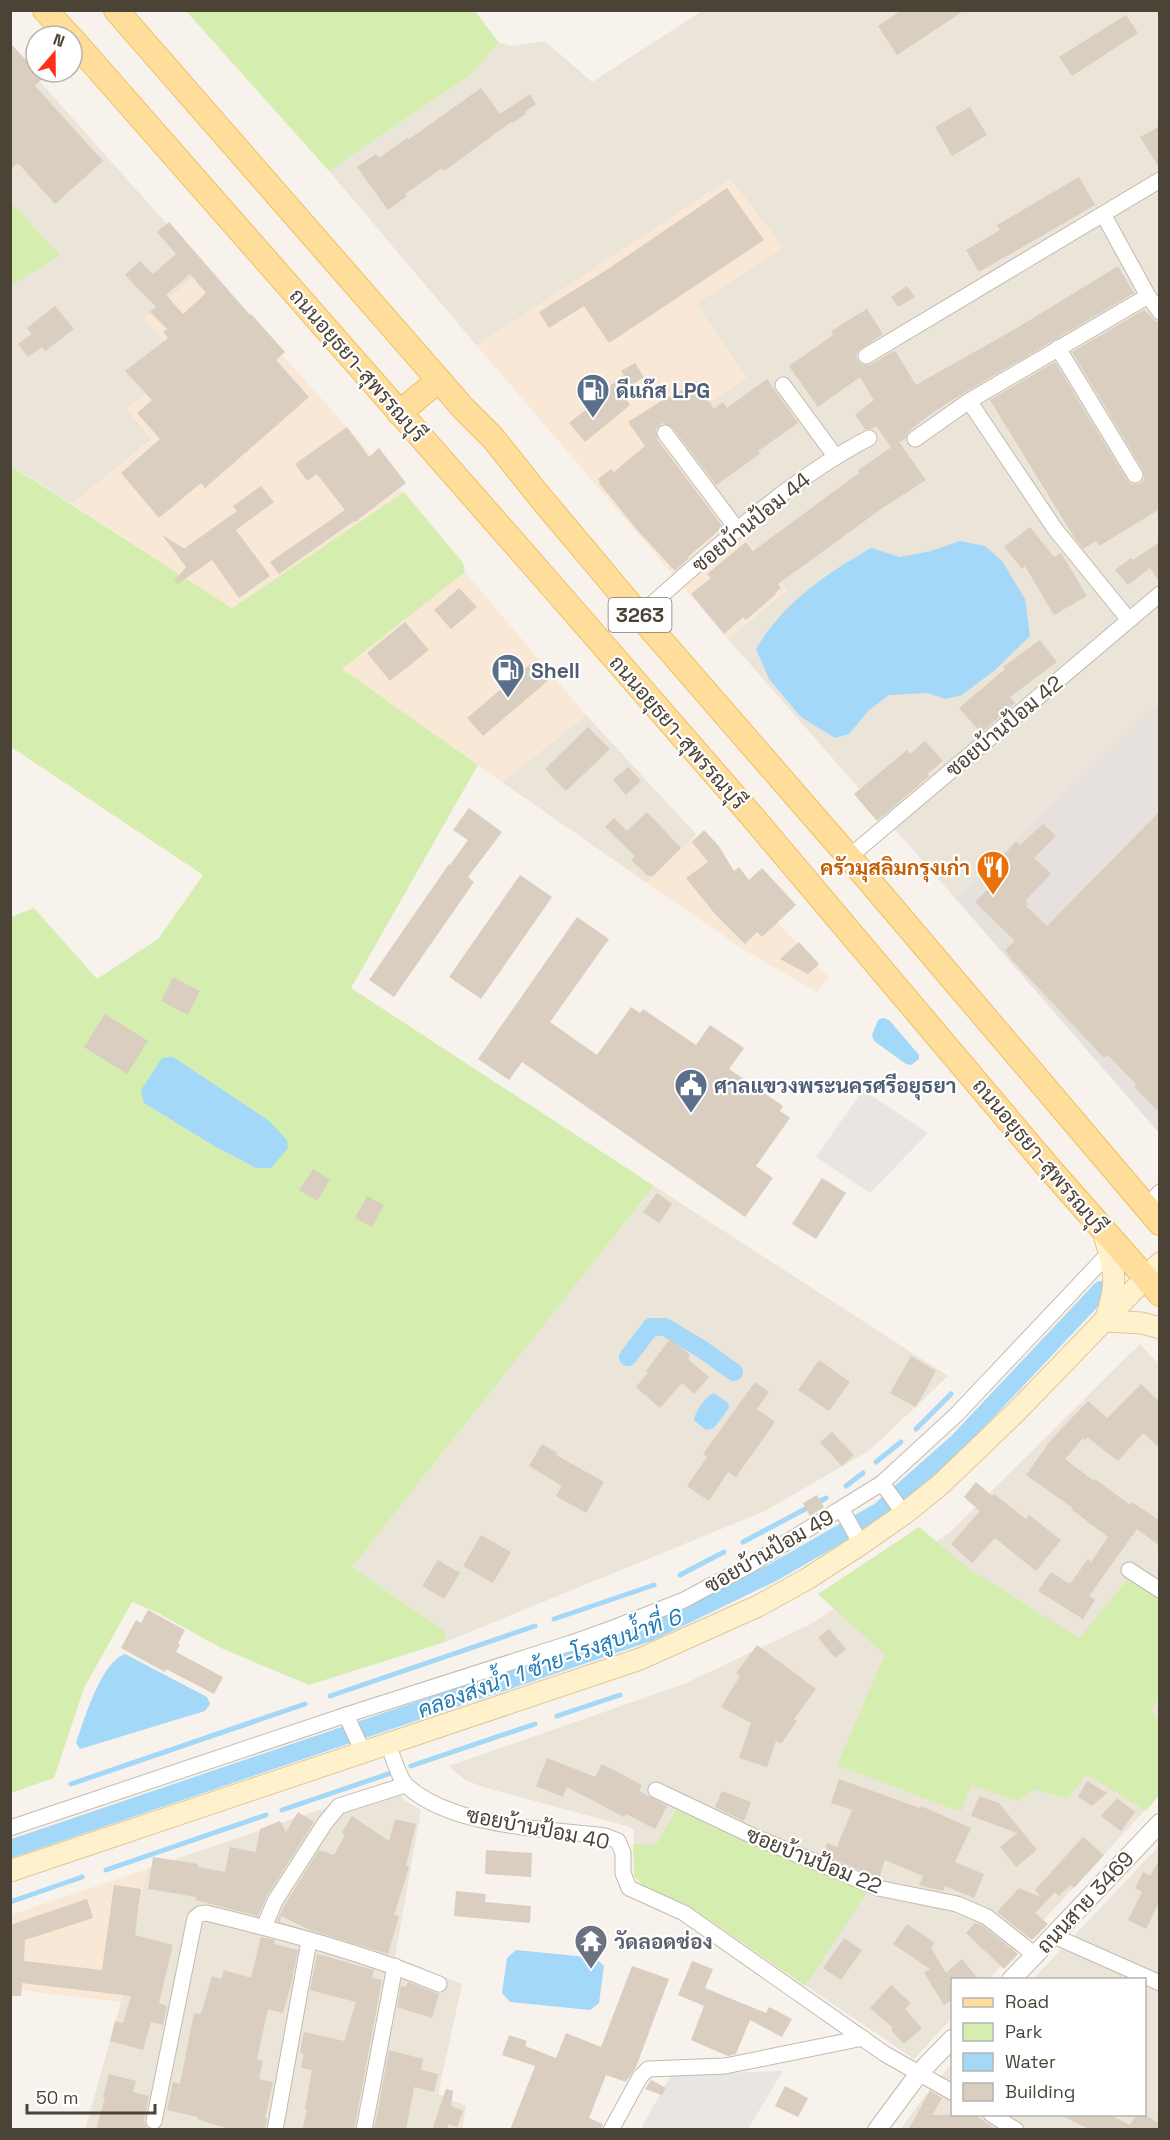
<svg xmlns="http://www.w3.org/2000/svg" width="1170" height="2140" font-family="'Space Grotesk',Sarabun,sans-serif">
<rect width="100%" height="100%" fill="#f7f2eb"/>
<!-- residential -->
<g fill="#ebe4d8">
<polygon points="702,11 1159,11 1159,702 955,898 728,639 787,590 662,432 730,178 477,346 329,171 469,76 499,43 513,46 545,41 592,82"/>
<polygon points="10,48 205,267 184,363 152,439 72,504 11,465 11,286 60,255 11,202"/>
<polygon points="586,715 696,834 647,883 502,782"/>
<polygon points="654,1186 948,1376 870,1450 765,1511 445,1642 446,1632 352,1567"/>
<polygon points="1140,1344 1159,1364 1159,1795 989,1979 952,1980 952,2018 914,2059 689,1906 643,1886 634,1876 634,1831 630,1827 483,1787 465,1780 449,1766 684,1684 811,1624 949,1533"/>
<polygon points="395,1784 404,1800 421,1810 395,1957 462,1984 438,2094 466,2106 462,2129 85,2130 121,2002 147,1869"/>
<polygon points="1159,1846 1159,2129 900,2130 933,2085 952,2064 952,2114 1144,2114 1144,1980 1033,1979"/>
</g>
<!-- commercial -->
<g fill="#f9e8d5">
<polygon points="730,178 784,248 696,304 747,378 662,432 787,590 728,639 477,346"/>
<polygon points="205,267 404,492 232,608 72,504 152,440 126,409 184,363 143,319"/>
<polygon points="465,572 586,715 502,782 341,669"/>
<polygon points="696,834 829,978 817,992 741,948 647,883"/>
<polygon points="147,1869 121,2002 11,1989 10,1915"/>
</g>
<!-- industrial -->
<polygon fill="#e6e1dc" points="1159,702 1159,1133 955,898"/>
<!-- green -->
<g fill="#d5eeb0" fill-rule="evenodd">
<polygon points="186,11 475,11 499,43 469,76 329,171"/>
<polygon points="11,202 60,255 11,286"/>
<path d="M10,465l222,143 172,-116 59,71 2,9 -123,97 136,96 -127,223 303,198 -302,381 94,65 -1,10 -136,43 -88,-37 -63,-35 -26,-11 -48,86 -30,90 -43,15v-876l23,-9 63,71 61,-40 45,-64 -192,-128zM216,1147l56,21h-16z"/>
<polygon points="919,1527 972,1571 1079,1638 1128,1579 1159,1600 1159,1698 1150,1711 1159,1718 1159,1795 1146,1811 1087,1774 1067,1799 1035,1789 1018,1801 971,1785 961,1812 837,1765 885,1655 818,1594"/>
<polygon points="676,1810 754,1846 867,1892 805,1986 689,1906 643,1886 634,1876 633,1844 656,1845"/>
</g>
<!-- parking -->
<g fill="#e8e5e2">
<polygon points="863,1090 928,1133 870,1193 816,1157"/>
<polygon points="783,2071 748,2129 640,2130 671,2075"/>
</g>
<!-- water -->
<g fill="#a3d8f8">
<path d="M960,541l25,5 17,15 23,38 5,37 -35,34 -33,25 -16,4 -19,-6 -38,2 -20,15 -20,24 -14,4 -34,-21 -32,-38 -13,-30c28,-47 69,-74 115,-101l29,9 31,-6z"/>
<polygon points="883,1018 889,1020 919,1055 919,1059 911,1065 906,1064 874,1041 872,1035 878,1020"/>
<polygon points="173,1057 268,1120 287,1140 288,1148 271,1168 256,1168 216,1147 144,1103 141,1090 162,1058"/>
<path d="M714,1393l14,10 1,5 -15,20 -8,2 -12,-10c1,-9 12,-24 20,-27z"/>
<path d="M125,1654l82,43 3,7 -5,7 -125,38 -4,-6c8,-23 25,-81 49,-89z"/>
<polygon points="516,1950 596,1958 604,1966 599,2003 590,2010 510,2002 502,1993 507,1958"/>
</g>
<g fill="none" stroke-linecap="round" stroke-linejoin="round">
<!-- stream -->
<g stroke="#a3d8f8" stroke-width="5">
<polyline points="916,1429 951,1394"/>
<polyline points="876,1462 901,1442"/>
<polyline points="846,1486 863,1473"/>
<polyline points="743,1542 826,1498"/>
<polyline points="680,1575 724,1552"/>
<polyline points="554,1619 654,1585"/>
<polyline points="330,1696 535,1626"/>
<polyline points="557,1716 620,1695"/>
<polyline points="411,1766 535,1724"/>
<polyline points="71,1784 305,1704"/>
<polyline points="282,1810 391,1773"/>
<polyline points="106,1870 266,1815"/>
<polyline points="10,1902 82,1877"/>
</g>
<!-- canal -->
<g stroke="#a3d8f8" stroke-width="18">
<polyline points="628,1357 651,1327 665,1327 703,1350 734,1372"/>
<polyline points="10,1849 650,1632 772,1573 880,1511 958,1442 1101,1290"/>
</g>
</g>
<!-- building -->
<g fill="#d9cebf" fill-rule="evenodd">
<polygon points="902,10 965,10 897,55 878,26"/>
<polygon points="1126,15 1138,33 1072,76 1059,57"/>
<polygon points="10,43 43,78 35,86 103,161 55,204 18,163 10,170"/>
<polygon points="481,88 500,114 530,94 536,104 525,112 526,114 512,123 511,122 444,171 442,168 405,194 407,196 388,210 357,167 376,154 379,158 407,138 408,140"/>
<polygon points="970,107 987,135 952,156 935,127"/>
<polygon points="1160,126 1160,169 1140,137"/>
<polygon points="1079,177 1095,205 979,272 966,250 1000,230 997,225"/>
<polygon points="727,188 764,240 609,343 584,306 549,328 539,312 608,269"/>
<path d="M169,222l81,93 1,-1 34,38 -9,8 33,37 -104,91 -4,-5 -42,35 -38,-45 39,-34 -23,-26 15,-13 -27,-29 43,-33 -5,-6 4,-3 -17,-17 6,-5 -31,-32 15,-14 13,13 23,-20 -19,-22zM190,274l16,19 -23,21 -17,-19z"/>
<polygon points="1118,266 1134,293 964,393 932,413 909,431 906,438 891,447 876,426 872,429 865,429 855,415 874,400 860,377 818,407 789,366 833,335 831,331 867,309 883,334 858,351 856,357 858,361 862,365 870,365 894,351 896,352 916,385 1022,325"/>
<polygon points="907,286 915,297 898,307 891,297"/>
<polygon points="55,306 74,329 45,351 42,347 28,357 18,344 32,334 27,328"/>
<polygon points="1144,310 1156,321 1160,322 1160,509 1099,546 1096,541 1083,549 1074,537 990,400 1055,362 1127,480 1131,484 1140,484 1144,479 1143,470 1072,352"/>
<polygon points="635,363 644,377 621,392 630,405 585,442 569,423 603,396 600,393 624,375 621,371"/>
<polygon points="767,379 798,423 758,451 760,454 716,485 672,427 663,423 656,429 657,439 723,527 688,557 689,558 675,571 638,531 599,483 600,482 598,479 611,469 614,472 645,446 628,422 669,396 670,398 696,381 714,409 723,402 727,408"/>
<polygon points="347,427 369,457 379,448 406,483 355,522 354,521 279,574 270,562 345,510 317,474 307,481 295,464"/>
<polygon points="899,442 926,480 884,507 778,584 781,588 775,593 776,594 746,620 743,617 724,634 691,594 711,578 707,574 746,542 753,551 859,473 858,470"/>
<polygon points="261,486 274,502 236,530 270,576 239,598 212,560 178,584 174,581 186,567 162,535 187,550 185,548 237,511 233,506"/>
<polygon points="1030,527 1054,557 1061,553 1087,596 1054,615 1025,566 1022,569 1004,547"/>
<polygon points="1160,542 1160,582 1150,568 1128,585 1115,570 1131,558 1133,560"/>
<polygon points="459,588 477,607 451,629 434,610"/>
<polygon points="405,622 429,650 390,681 367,653"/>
<polygon points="1040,640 1057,662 1010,697 1015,703 981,733 959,708 1005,669 1003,667"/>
<polygon points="534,661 550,679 483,736 467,718"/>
<polygon points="588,727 610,749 566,791 545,769"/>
<polygon points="925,741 943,761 927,774 929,776 877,821 854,794 907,750 910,754"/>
<polygon points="628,767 641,781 626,795 613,780"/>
<polygon points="469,808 502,832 468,877 474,882 394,997 369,980 449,864 450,865 468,840 453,830"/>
<polygon points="1160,811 1160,1113 1134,1087 1136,1084 1108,1055 1104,1058 1013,961 1005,950 1015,941 975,902 992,885 984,877 1004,858 1002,856 1016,842 1020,845 1043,824 1056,836 1034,858 1051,874 1025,901 1028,904 1026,906 1047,926"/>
<polygon points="647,812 681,848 653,876 648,876 631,860 635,856 605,827 614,818 627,831"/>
<polygon points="704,830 718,845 734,871 739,867 749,880 762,868 796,905 762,937 757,932 745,944 715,914 686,878 708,862 692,842"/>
<polygon points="520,875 552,897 481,999 449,977"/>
<polygon points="577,917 609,939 550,1022 597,1055 631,1007 640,1013 643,1009 696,1045 710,1025 744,1048 729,1069 783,1106 780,1111 790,1118 756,1166 773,1178 745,1217 522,1062 509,1080 478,1059"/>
<polygon points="799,942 819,964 808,974 780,959"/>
<polygon points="173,977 200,991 188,1015 161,1001"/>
<polygon points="105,1014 148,1041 127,1074 84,1047"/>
<polygon points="313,1169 330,1180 317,1201 299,1190"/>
<polygon points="822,1178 846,1193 816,1239 792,1224"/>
<polygon points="657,1193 672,1204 659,1223 643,1212"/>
<polygon points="367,1196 384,1205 372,1227 355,1218"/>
<polygon points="670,1339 690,1355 688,1359 709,1377 694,1394 682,1383 660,1408 636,1387 648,1373 646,1371"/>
<polygon points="911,1356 936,1371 916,1407 890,1393"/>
<polygon points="819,1360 850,1382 829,1411 798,1390"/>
<polygon points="755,1382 769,1392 757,1409 775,1422 736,1477 728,1472 709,1501 687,1486 707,1457 703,1454"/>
<polygon points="1141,1384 1160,1402 1160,1448 1143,1433 1118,1461 1087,1437 1085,1440 1083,1438 1065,1459 1094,1481 1095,1479 1130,1505 1132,1502 1160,1521 1160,1546 1137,1529 1089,1596 1095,1600 1083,1619 1038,1591 1051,1572 1070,1584 1088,1559 1091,1562 1108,1537 1071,1509 1073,1508 1026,1475 1051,1440 1088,1401 1107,1418"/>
<polygon points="832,1432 854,1455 842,1466 820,1442"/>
<polygon points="542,1444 557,1453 556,1455 604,1482 586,1513 556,1496 562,1486 529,1466"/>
<polygon points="976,1482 992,1496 994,1494 1026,1519 1029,1515 1061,1540 1036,1571 995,1538 972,1563 951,1544 980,1511 964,1497"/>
<polygon points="817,1495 824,1507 810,1516 803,1503"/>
<polygon points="481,1535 511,1552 493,1583 463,1566"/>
<polygon points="438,1560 460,1573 444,1599 422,1586"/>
<polygon points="148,1610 185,1630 178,1643 180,1644 176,1652 223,1677 214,1694 166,1669 165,1672 121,1648 136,1620 141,1623"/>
<polygon points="829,1629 846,1649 835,1658 818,1638"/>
<polygon points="757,1645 816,1689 794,1719 797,1721 781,1744 776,1741 767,1767 739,1758 751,1723 721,1707 740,1676 736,1673"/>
<polygon points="547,1758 595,1777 602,1764 642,1785 639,1791 667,1806 655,1829 626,1814 624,1817 567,1787 563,1797 536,1786"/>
<polygon points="839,1779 920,1808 921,1806 971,1828 955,1862 984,1874 974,1898 945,1886 943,1891 919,1885 923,1876 885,1860 879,1878 823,1855 827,1843 837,1847 852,1810 831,1803"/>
<polygon points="1087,1781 1107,1793 1092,1806 1078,1797"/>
<polygon points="722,1791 751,1802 744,1821 715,1807"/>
<polygon points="979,1796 999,1803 1037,1850 1016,1867 1000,1847 1017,1833 971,1816"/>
<polygon points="1117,1798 1135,1812 1121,1831 1101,1816"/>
<polygon points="298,1812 314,1822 267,1896 258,1916 195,1900 196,1897 148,1889 153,1857 198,1864 198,1867 225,1872 230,1847 256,1852 260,1829 280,1821 286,1832"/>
<polygon points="352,1816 389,1841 395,1819 416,1824 406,1866 409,1867 394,1915 399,1916 388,1954 310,1930 281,1916 280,1922 277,1921 284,1906 319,1850 334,1855 345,1835 342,1832"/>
<polygon points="1083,1837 1104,1855 1074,1888 1070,1885 1059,1896 1055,1892 1035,1913 1048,1924 1032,1940 997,1912 1019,1888 1041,1897 1035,1890"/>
<polygon points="486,1850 532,1853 531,1877 485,1874"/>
<polygon points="1160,1858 1160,1901 1146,1929 1128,1920 1142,1892 1135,1888 1143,1872 1150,1876"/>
<polygon points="114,1885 141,1889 135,1935 173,1945 159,2003 167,2006 163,2025 151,2022 143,2050 110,2041 115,2021 123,2023 131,1996 22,1983 21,1996 10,1996 12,1946 10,1925 87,1899 93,1918 25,1940 24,1961 102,1970"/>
<polygon points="456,1891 486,1894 485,1902 531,1906 530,1923 454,1916"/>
<polygon points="975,1923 982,1925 1018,1954 1004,1969 966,1933"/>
<polygon points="907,1924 935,1943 931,1948 946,1973 962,1959 979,1980 952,1980 952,2000 944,2005 924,1973 930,1969 893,1944"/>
<polygon points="261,1937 275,1940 274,1944 298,1950 291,1985 283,2013 268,2009 257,2059 263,2061 259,2079 273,2082 265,2118 267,2118 265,2130 232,2130 197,2119 198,2117 167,2110 173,2082 180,2084 194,2013 201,2014 212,1976 221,1979 224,1970 251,1978"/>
<polygon points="844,1938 862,1950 841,1980 823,1968"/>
<polygon points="317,1954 374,1970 372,1978 382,1980 354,2130 302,2130 307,2110 305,2109 312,2070 301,2068 304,2054 300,2053 304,2032 344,2041 356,2002 310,1990"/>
<polygon points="692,1961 713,1969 705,1988 766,2013 769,2007 792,2019 782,2037 750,2020 736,2054 728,2056 691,2040 704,2006 678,1995"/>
<polygon points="632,1966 669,1979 636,2067 626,2082 606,2075 589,2118 603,2124 601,2130 510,2130 535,2066 502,2055 509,2035 527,2041 525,2046 556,2058 566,2033 601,2047"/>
<polygon points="408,1982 439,1994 432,2018 397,2007 401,1986 406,1987"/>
<polygon points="891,1985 911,2003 905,2009 922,2028 904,2044 891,2030 893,2028 870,2008"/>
<polygon points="389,2050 423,2059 421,2070 438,2074 434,2092 414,2087 406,2130 374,2130"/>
<polygon points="109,2074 136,2081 133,2092 149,2096 144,2120 147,2130 96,2130 105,2097 103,2097"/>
<polygon points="651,2080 666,2088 662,2095 645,2089"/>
<polygon points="785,2086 808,2098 798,2117 775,2106"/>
<polygon points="446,2089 453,2091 451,2106 463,2111 457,2127 448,2124 447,2130 432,2130"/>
<polygon points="930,2091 942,2098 932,2115 975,2115 997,2130 908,2130"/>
<polygon points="1061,2115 1110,2115 1130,2125 1137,2115 1146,2115 1160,2124 1160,2130 1091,2130"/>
</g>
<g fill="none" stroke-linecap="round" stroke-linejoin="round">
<!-- minor casing -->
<g stroke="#c3baac" stroke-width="17">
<g id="minor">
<polyline points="1103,214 1148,296 1160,312"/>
<polyline points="1058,348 1135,475"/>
<polyline points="866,356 1160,180"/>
<polyline points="783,385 835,456"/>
<polyline points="665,433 737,529"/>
<polyline points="915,439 969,401"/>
<path d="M639,615c73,-63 144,-132 230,-177"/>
<polyline points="1129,620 1055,529 969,401 1148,296"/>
<polyline points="849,857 1160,594"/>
<polyline points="1145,1207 1160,1192"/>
<polyline points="882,1483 904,1514"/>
<polyline points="842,1510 861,1544"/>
<polyline points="1129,1570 1160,1590"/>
<polyline points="346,1715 363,1752"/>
<path d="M388,1744c4,10 11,35 19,42 45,41 139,43 198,50l13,5 5,12v20l6,15 55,25 201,141 67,38"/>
<polyline points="656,1790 757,1838 878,1888 957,1904 987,1917 1035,1955"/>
<polyline points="10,1828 346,1715 571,1643 616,1627 684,1600 710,1586 750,1565 882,1483 956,1415 1110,1252"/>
<polyline points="264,1927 275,1901 325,1823 339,1806 405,1785"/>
<polyline points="1054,1936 1160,1983"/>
<polyline points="991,2114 1016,2130"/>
<path d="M154,2121l41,-203 5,-4 6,-1c79,19 158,40 233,71"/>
<polyline points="275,2130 309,1941"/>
<polyline points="364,2130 395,1966"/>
<polyline points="611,2130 640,2077 648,2069 725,2066 863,2038"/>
</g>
</g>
<!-- tertiary casing -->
<g stroke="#c3baac" stroke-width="20">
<g id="tertiary">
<polyline points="1011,1980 1160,1823"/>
<polyline points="877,2130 920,2072 952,2039"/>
</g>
</g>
<!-- secondary casing -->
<g stroke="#dec899" stroke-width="23">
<g id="secondary">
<path d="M1103,1231c11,37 16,49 3,87"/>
<polyline points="1105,1321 1142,1323 1160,1328"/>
<polyline points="10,1871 640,1659 758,1606 807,1579 861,1544 904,1514 940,1485 1016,1412 1160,1263"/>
</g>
</g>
<!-- primary casing -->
<g stroke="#efbe60" stroke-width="26">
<g id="primary">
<polyline points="45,10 69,36"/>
<polyline points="116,10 464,409 493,438 540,497 639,615 849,857 1160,1223"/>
<polyline points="72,39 537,569 750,814 1048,1167 1160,1294"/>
<polyline points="399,413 439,380"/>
</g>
</g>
<!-- minor -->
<use href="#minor" stroke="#fff" stroke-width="15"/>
<!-- tertiary -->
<use href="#tertiary" stroke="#fff" stroke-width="18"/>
<!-- secondary -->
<use href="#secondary" stroke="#fff1cc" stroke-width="21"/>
<!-- primary -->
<use href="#primary" stroke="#ffde9b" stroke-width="24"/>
</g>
<!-- icons -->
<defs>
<g id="fuel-pin" transform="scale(1.725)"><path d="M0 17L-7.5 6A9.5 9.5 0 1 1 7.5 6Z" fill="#5c6f8a" stroke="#fff"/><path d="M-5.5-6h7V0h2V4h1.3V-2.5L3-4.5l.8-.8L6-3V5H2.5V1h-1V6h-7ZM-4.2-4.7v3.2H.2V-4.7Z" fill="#fff"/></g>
<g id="restaurant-pin" transform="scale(1.725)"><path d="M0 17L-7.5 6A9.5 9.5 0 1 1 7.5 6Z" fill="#e8710a" stroke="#fff"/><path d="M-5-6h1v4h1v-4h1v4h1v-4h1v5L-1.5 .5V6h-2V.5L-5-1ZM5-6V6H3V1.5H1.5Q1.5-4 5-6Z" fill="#fff"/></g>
<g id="civic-pin" transform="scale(1.725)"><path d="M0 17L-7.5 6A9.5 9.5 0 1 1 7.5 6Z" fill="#5c6f8a" stroke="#fff"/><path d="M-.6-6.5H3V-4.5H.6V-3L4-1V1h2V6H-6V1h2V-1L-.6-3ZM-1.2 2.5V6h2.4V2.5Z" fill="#fff"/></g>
<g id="temple-pin" transform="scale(1.725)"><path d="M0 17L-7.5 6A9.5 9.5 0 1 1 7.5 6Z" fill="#6b7280" stroke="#fff"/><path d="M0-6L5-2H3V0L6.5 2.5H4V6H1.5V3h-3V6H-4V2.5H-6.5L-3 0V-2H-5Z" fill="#fff"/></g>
</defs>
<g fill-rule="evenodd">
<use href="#fuel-pin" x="593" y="390"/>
<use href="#fuel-pin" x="508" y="670"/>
<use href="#restaurant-pin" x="993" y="867"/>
<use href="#civic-pin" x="691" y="1085"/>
<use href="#temple-pin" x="591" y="1941"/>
</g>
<g text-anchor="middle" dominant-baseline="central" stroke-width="4.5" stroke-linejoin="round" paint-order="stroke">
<!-- shield labels -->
<rect fill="#fff" stroke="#827b73" stroke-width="1.5" x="608.5" y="598" width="63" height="34" rx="4.5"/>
<g font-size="20" font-weight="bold" fill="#4c4337">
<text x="640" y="615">3263</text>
</g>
<!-- street labels -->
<g font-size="21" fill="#4c4337" stroke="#fff">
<text transform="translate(358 365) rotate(49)">ถนนอยุธยา-สุพรรณบุรี</text>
<text transform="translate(751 522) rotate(-39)">ซอยบ้านป้อม 44</text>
<text transform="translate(1004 726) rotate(-40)">ซอยบ้านป้อม 42</text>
<text transform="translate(678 732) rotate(49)">ถนนอยุธยา-สุพรรณบุรี</text>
<text transform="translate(1040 1156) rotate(50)">ถนนอยุธยา-สุพรรณบุรี</text>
<text transform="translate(769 1551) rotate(-30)">ซอยบ้านป้อม 49</text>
<text transform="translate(538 1828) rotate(11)">ซอยบ้านป้อม 40</text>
<text transform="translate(814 1860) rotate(22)">ซอยบ้านป้อม 22</text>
<text transform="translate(1085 1902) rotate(-47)">ถนนสาย 3469</text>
</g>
<!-- service labels -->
<g font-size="21" font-weight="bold" fill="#4e5e75" stroke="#fff" text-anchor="start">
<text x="616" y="390">ดีแก๊ส LPG</text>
<text x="531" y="670">Shell</text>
<text x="714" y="1085">ศาลแขวงพระนครศรีอยุธยา</text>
</g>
<!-- food labels -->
<g font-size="21" font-weight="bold" fill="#c56008" stroke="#fff" text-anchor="end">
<text x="970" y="867">ครัวมุสลิมกรุงเก่า</text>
</g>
<!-- worship labels -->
<g font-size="21" font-weight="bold" fill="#5b616d" stroke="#fff" text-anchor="start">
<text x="614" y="1941">วัดลอดช่อง</text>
</g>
<!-- water labels -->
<g font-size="22" font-style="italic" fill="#227bb2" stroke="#fff">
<text transform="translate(549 1663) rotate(-20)">คลองส่งน้ำ 1 ซ้าย-โรงสูบน้ำที่ 6</text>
</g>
</g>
<!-- border -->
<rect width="1170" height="2140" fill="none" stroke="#4c4337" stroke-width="24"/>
<!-- legend -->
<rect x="951" y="1978" width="195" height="138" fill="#ffffff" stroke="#b7b4af" stroke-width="1.5"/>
<rect x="963" y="1998" width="30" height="9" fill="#ffde9b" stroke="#b7b4af" stroke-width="1.5"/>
<text x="1005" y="2008" font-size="18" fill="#4c4337">Road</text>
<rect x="963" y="2023" width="30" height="18" fill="#d5eeb0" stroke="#b7b4af" stroke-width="1.5"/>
<text x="1005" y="2038" font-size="18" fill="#4c4337">Park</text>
<rect x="963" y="2053" width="30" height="18" fill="#a3d8f8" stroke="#b7b4af" stroke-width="1.5"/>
<text x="1005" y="2068" font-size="18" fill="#4c4337">Water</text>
<rect x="963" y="2083" width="30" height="18" fill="#d9cebf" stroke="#b7b4af" stroke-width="1.5"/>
<text x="1005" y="2098" font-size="18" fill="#4c4337">Building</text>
<!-- north arrow -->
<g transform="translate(54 54) rotate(20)"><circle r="28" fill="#ffffff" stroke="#b7b4af" stroke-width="1.5"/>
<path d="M0-4.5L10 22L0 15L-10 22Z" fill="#ff3219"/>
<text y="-9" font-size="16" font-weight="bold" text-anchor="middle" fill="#4c4337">N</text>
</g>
<!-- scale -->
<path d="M27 2104v9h128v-9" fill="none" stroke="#4c4337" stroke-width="3"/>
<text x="36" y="2104" font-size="18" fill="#4c4337" stroke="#ffffff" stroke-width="4.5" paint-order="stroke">50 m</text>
</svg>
